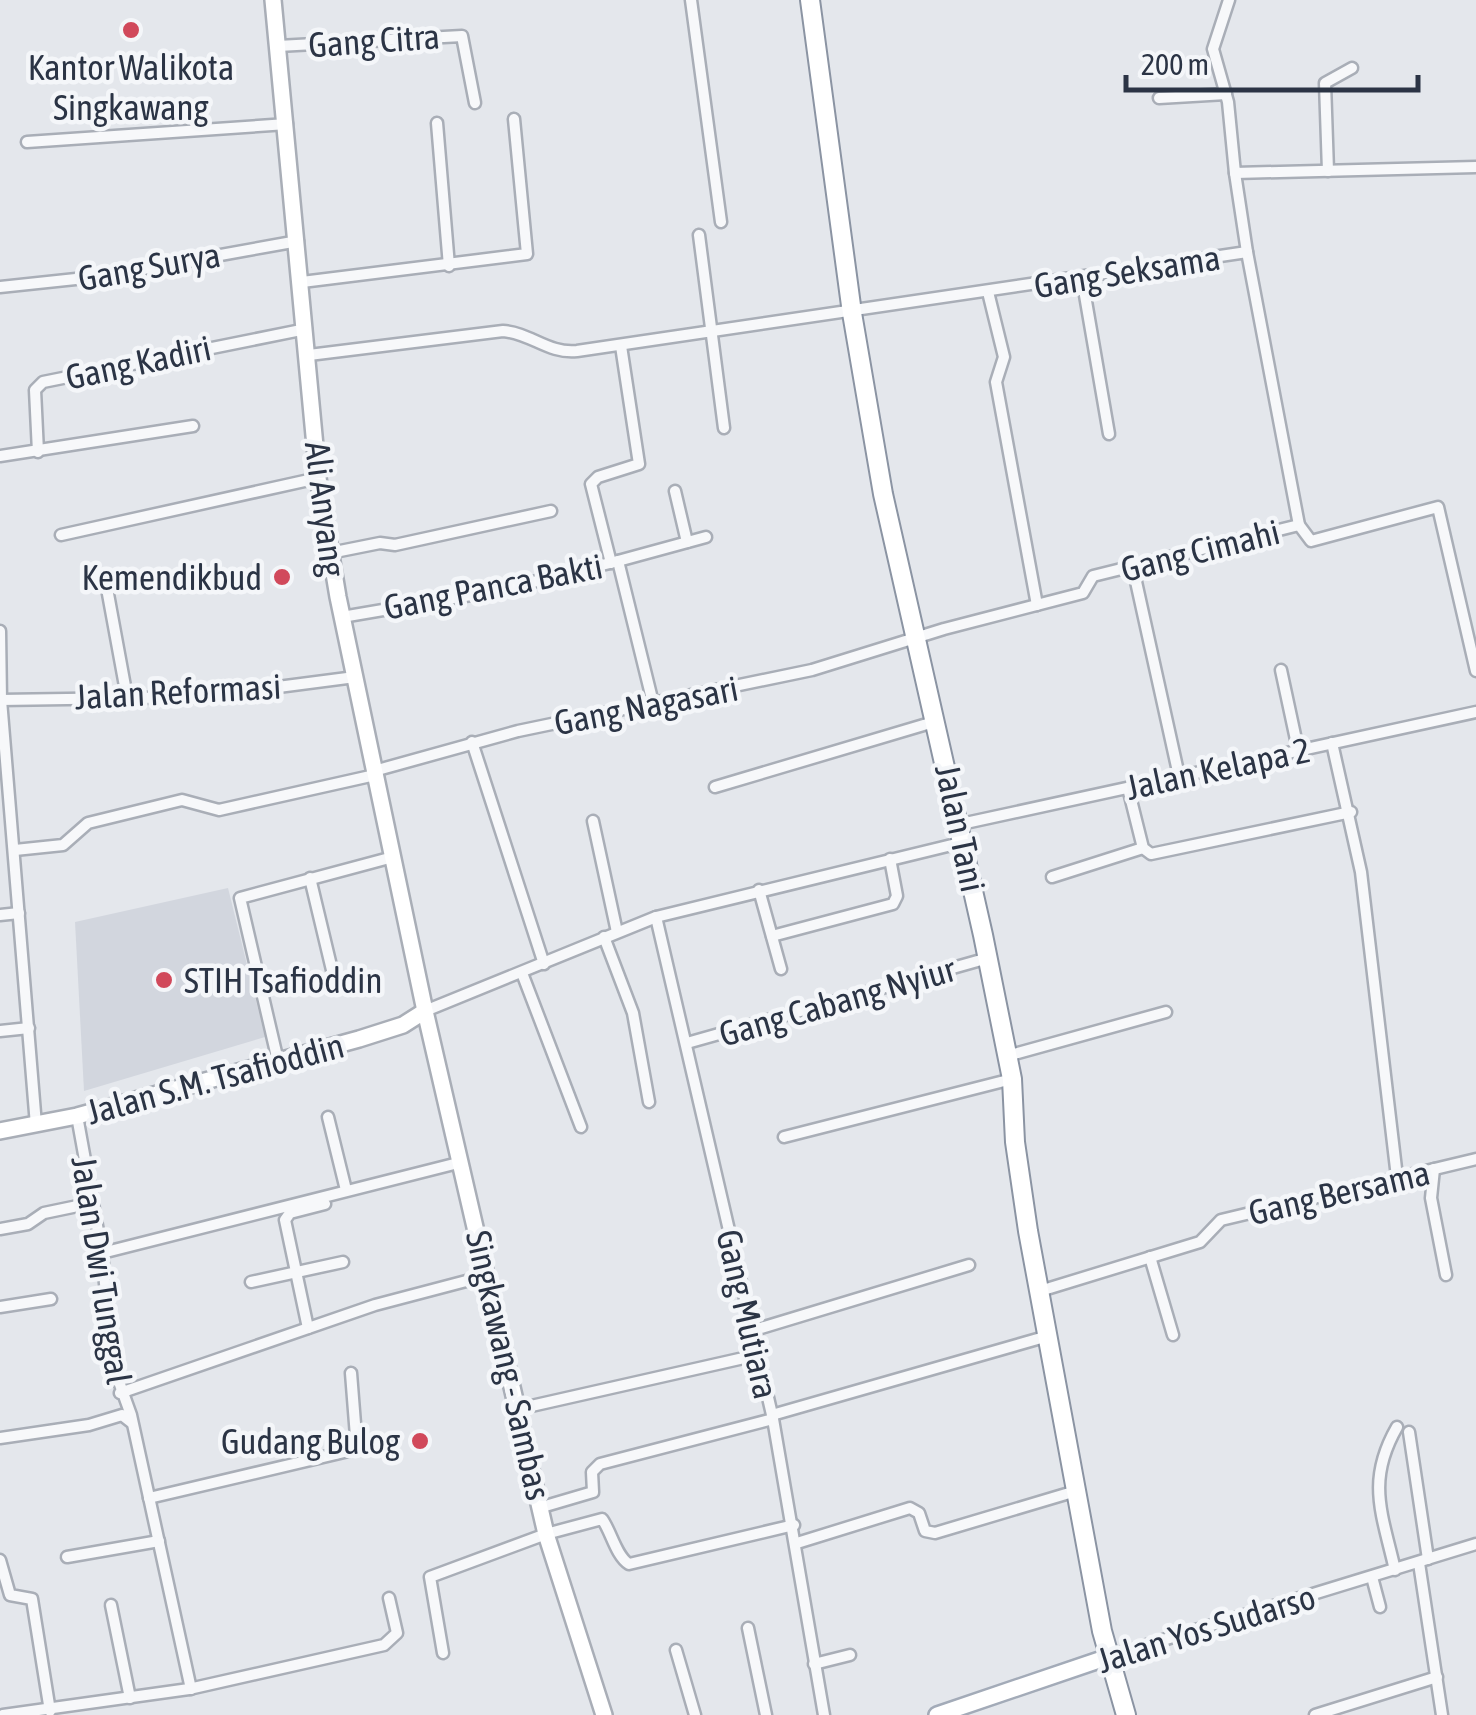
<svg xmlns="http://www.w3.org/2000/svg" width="1476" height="1715" font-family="'Asap Condensed',sans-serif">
<rect width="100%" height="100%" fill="#e4e7ec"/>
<!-- built -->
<polygon fill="#d2d6de" points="228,888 265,1037 84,1091 75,922"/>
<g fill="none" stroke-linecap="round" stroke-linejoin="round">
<!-- street casing -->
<g stroke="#a9aeb7" stroke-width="15">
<g id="street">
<polyline points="691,0 721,222"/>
<polyline points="1229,0 1213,49 1228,102 1235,173 1476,167"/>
<polyline points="278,46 462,36 475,103"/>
<polyline points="1159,98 1226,94"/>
<polyline points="437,123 449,266"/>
<polyline points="27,142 287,124"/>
<polyline points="1328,171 1325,83 1352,68"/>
<polyline points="1235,173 1247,252"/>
<polyline points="699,235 724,428"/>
<polyline points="1082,278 1109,434"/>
<polyline points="302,282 527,254 514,119"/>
<polyline points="0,287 104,276 298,241"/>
<polyline points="988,292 1004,357 996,382 1037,605"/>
<path d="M309,355l194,-24c28,2 45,23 74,20l670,-99 52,273"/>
<polyline points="38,452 35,390 43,382 306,329"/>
<polyline points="0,456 193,426"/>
<polyline points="675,491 687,542"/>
<polyline points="61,535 318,478"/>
<polyline points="330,553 380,543 395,545 551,511"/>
<polyline points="618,561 706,537"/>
<polyline points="611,563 591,484 598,477 639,464 621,346"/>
<polyline points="1133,568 1179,776"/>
<polyline points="106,583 127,697"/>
<polyline points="342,617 500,590 618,561 653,703"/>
<polyline points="0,631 1,700 36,1125"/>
<polyline points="1281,670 1298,749"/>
<polyline points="0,700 201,697 355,677"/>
<polyline points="472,742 544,964"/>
<polyline points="1332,743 1361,872 1397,1177"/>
<polyline points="374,771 518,731 812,670 944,629 1083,593 1093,576 1299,525 1311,541 1438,507 1476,671"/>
<polyline points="715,787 937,721"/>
<polyline points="1128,788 1143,848 1151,854 1351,812"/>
<polyline points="593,821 617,932"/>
<polyline points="961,824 1476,712"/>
<polyline points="15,850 63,845 88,823 182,800 219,810 375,775"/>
<polyline points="1052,877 1143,848"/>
<polyline points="310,878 332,970"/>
<polyline points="759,890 781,969"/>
<polyline points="0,915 19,913"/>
<polyline points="656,917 773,1419 824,1715"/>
<polyline points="772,936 893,904 897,896 890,859"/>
<polyline points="604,937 633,1013 649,1102"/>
<polyline points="522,973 581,1127"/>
<polyline points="425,1011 656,917 964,842"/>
<polyline points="0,1031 29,1028"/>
<polyline points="687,1043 988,958"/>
<polyline points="1007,1056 1166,1012"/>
<polyline points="278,1061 240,898 393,857"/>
<polyline points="77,1116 102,1253 113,1365 131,1415 191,1689"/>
<polyline points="328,1117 346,1190"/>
<polyline points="784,1137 1012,1079"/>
<polyline points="1434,1169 1431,1198 1446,1275"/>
<polyline points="0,1229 28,1224 44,1213 92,1203"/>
<polyline points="102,1253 462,1162"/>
<polyline points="1150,1257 1173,1335"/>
<polyline points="251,1282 343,1262"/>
<polyline points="1040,1291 1200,1242 1221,1220 1476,1159"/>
<polyline points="0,1307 51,1299"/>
<polyline points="308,1328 285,1220 290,1213 325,1204"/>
<polyline points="751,1331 969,1265"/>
<polyline points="120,1393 375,1305 489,1275"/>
<polyline points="518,1409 757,1355"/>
<polyline points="772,1415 1048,1336"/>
<polyline points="1409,1432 1428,1559"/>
<polyline points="0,1438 89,1425 122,1415 131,1422"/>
<polyline points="149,1498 357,1449 351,1373"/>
<polyline points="542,1507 593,1492 592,1472 600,1464 773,1419"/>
<polyline points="797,1543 910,1508 919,1513 925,1531 935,1533 1076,1491"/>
<polyline points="67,1557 159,1541"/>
<polyline points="0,1560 10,1595 32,1599 50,1711"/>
<polyline points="1419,1563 1442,1715"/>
<path d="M1395,1570c-13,-57 -29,-89 2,-143"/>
<polyline points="1372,1577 1380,1607"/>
<polyline points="111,1605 130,1698"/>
<polyline points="748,1628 766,1715"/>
<polyline points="676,1650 695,1715"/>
<path d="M443,1653l-13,-76 116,-43 56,-15c9,12 14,37 27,45l165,-39"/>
<polyline points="1111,1656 1476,1544"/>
<polyline points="814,1664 850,1655"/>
<polyline points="3,1715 189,1689 384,1645 397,1633 389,1598"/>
<polyline points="1315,1715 1437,1677"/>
</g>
</g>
<!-- secondary casing -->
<g stroke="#a9aeb7" stroke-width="20">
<g id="secondary">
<polyline points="273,0 318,478 338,597 425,1011 546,1534 604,1715"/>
<polyline points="0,1131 77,1116 359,1039 403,1025 425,1011"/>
</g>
</g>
<!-- primary casing -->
<g stroke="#a3abb8" stroke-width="20">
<polyline id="primary" points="937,1715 1111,1656"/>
</g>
<!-- highway casing -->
<g stroke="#8b94a3" stroke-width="22">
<polyline id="highway" points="810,0 852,313 883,494 983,935 1012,1079 1015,1142 1028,1231 1102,1631 1126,1715"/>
</g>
<!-- street -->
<use href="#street" stroke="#f7f8fa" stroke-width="10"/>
<!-- secondary -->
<use href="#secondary" stroke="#fff" stroke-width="15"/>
<!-- primary -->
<use href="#primary" stroke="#fff" stroke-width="15"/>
<!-- highway -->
<use href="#highway" stroke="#fff" stroke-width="18"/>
</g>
<!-- markers -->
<g fill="#d1495b" stroke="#f4f6f9" stroke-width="4">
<circle cx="131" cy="30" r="10"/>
<circle cx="282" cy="577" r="10"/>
<circle cx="164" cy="980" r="10"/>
<circle cx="420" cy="1441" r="10"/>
</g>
<g text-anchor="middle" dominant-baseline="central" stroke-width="9" stroke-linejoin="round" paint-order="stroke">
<!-- street labels -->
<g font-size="35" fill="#2b3445" stroke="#f4f6f9">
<text transform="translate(374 40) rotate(-4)">Gang Citra</text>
<text transform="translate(149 266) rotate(-10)">Gang Surya</text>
<text transform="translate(1127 271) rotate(-9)">Gang Seksama</text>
<text transform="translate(138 362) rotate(-12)">Gang Kadiri</text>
<text transform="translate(326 509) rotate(83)">Ali Anyang</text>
<text transform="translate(1200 550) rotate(-14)">Gang Cimahi</text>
<text transform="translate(493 586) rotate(-11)">Gang Panca Bakti</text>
<text transform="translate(178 691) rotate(-3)">Jalan Reformasi</text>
<text transform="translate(646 705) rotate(-11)">Gang Nagasari</text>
<text transform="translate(1218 768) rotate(-12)">Jalan Kelapa 2</text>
<text transform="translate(961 828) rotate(78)">Jalan Tani</text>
<text transform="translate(837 1001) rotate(-16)">Gang Cabang Nyiur</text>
<text transform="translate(215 1078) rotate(-15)">Jalan S.M. Tsafioddin</text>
<text transform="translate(1339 1192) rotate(-13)">Gang Bersama</text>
<text transform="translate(102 1270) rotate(81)">Jalan Dwi Tunggal</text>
<text transform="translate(748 1314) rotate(77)">Gang Mutiara</text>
<text transform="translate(509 1365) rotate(77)">Singkawang - Sambas</text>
<text transform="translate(1206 1628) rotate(-17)">Jalan Yos Sudarso</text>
</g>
<!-- poi labels -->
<g font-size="35" fill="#2b3445" stroke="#f4f6f9" text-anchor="end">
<text x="131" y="67" text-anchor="middle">Kantor Walikota<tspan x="131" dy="40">Singkawang</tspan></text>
<text x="262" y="577">Kemendikbud</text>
<text x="184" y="980" text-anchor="start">STIH Tsafioddin</text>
<text x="400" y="1441">Gudang Bulog</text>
</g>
</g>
<!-- scale -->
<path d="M1126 75v15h292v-15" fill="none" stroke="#2b3445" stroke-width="5"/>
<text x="1141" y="75" font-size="30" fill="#2b3445" stroke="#f4f6f9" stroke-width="8" paint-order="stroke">200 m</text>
</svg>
